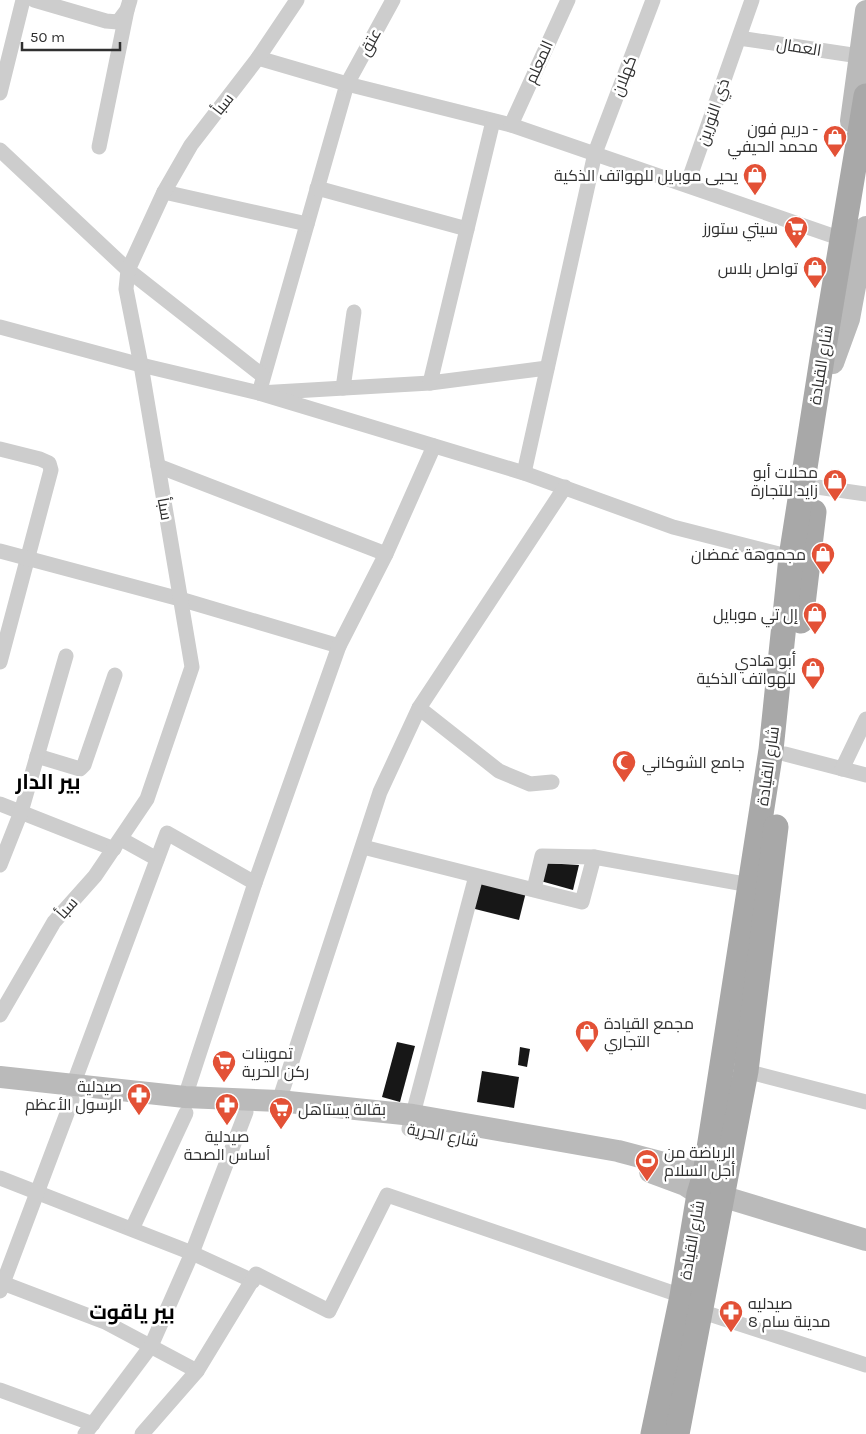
<svg xmlns="http://www.w3.org/2000/svg" width="866" height="1434" font-family="Karla,Cairo,sans-serif">
<rect width="100%" height="100%" fill="#fff"/>
<!-- building -->
<g fill="#171717">
<polygon points="544,863 579,865 573,890 537,880"/>
<polygon points="478,880 526,892 519,920 471,908"/>
<polygon points="397,1042 415,1046 400,1102 382,1097"/>
<polygon points="520,1047 530,1049 527,1067 518,1065"/>
<polygon points="482,1071 519,1077 514,1108 477,1102"/>
</g>
<g fill="none" stroke-linecap="round" stroke-linejoin="round">
<!-- street -->
<g stroke="#cdcdcd" stroke-width="15">
<polyline points="34,0 106,21 118,22 127,10 130,0"/>
<polyline points="393,0 347,84 259,393 430,383 547,368"/>
<polyline points="739,38 859,56"/>
<polyline points="258,58 347,84 511,125 836,237"/>
<polyline points="0,93 23,0"/>
<polyline points="511,125 568,0"/>
<polyline points="99,147 127,10"/>
<polyline points="0,150 128,270 263,376"/>
<polyline points="687,185 752,0"/>
<polyline points="317,188 467,229"/>
<polyline points="164,192 307,224"/>
<polyline points="0,327 141,365 259,393 524,473 673,527 791,557"/>
<polyline points="430,383 493,121"/>
<polyline points="343,388 354,312"/>
<polyline points="0,449 40,459 49,463 51,470 0,662"/>
<polyline points="158,466 386,554"/>
<polyline points="524,473 595,153 653,0"/>
<polyline points="817,487 866,494"/>
<polyline points="0,551 180,599 339,646"/>
<polyline points="419,708 499,771 530,784 552,782"/>
<polyline points="785,754 866,775"/>
<polyline points="37,756 80,769 84,765 115,675"/>
<polyline points="842,769 866,719"/>
<polyline points="0,804 114,849"/>
<polyline points="121,839 157,859"/>
<polyline points="363,847 582,902 594,857"/>
<polyline points="0,865 21,812 66,656"/>
<polyline points="534,889 542,856 594,857 750,885"/>
<polyline points="0,1015 54,922 95,876 147,799 192,667 141,365 126,289 128,270 164,192 191,145 258,58 297,0"/>
<polyline points="746,1071 866,1102"/>
<polyline points="73,1085 167,833 255,883"/>
<polyline points="185,1097 255,883 339,646 386,554 434,446"/>
<polyline points="279,1101 380,792 419,708 565,487"/>
<polyline points="409,1129 476,876"/>
<polyline points="0,1178 192,1253 253,1281"/>
<polyline points="132,1229 186,1113"/>
<polyline points="0,1282 105,1322 197,1371"/>
<polyline points="0,1291 72,1100"/>
<polyline points="700,1311 866,1365"/>
<polyline points="0,1390 93,1424"/>
<polyline points="85,1434 151,1346 192,1253 246,1112"/>
<polyline points="142,1434 197,1371 256,1274 329,1311 387,1195 682,1296"/>
</g>
<!-- secondary -->
<g stroke="#bababa" stroke-width="22">
<polyline points="851,121 866,11"/>
<polyline points="833,363 849,319 866,227"/>
<polyline points="0,1077 185,1097 279,1101 413,1115 618,1151 705,1174"/>
<polyline points="650,1172 685,1185 699,1194"/>
<polyline points="721,1196 866,1240"/>
</g>
<!-- primary -->
<g stroke="#a8a8a8" stroke-width="25">
<polyline points="801,621 814,512"/>
<polyline points="653,1434 682,1296 699,1194 705,1174 771,750 791,557 822,359 866,96"/>
<polyline points="677,1434 746,1071 776,827"/>
</g>
</g>
<!-- icons -->
<defs>
<g id="shop-pin" transform="scale(1.25)"><path d="M0 17L-7.5 6A9.5 9.5 0 1 1 7.5 6Z" fill="#e35136" stroke="#fff"/><path d="M-5-2.5h2.3a2.7 3.5 0 0 1 5.4 0H5L5.5 6h-11ZM-1.5-2.5h3a1.5 2.3 0 0 0-3 0Z" fill="#fff"/></g>
<g id="supermarket-pin" transform="scale(1.25)"><path d="M0 17L-7.5 6A9.5 9.5 0 1 1 7.5 6Z" fill="#e35136" stroke="#fff"/><path d="M-6-5.5h2.5l.6 2H6L4.5 2H-2.5L-4.4-4H-6ZM-1.5 3.2a1.3 1.3 0 1 0 .1 0ZM3 3.2a1.3 1.3 0 1 0 .1 0Z" fill="#fff"/></g>
<g id="mosque-pin" transform="scale(1.25)"><path d="M0 17L-7.5 6A9.5 9.5 0 1 1 7.5 6Z" fill="#e35136" stroke="#fff"/><path d="M3.5-4.9A6 6 0 1 0 3.5 4.9A5 5 0 1 1 3.5-4.9Z" fill="#fff"/></g>
<g id="pharmacy-pin" transform="scale(1.25)"><path d="M0 17L-7.5 6A9.5 9.5 0 1 1 7.5 6Z" fill="#e35136" stroke="#fff"/><path d="M-2-6h4v4h4v4h-4v4h-4v-4h-4v-4h4Z" fill="#fff"/></g>
<g id="stadium-pin" transform="scale(1.25)"><path d="M0 17L-7.5 6A9.5 9.5 0 1 1 7.5 6Z" fill="#e35136" stroke="#fff"/><path d="M0-5a6.5 5 0 1 0 0 10a6.5 5 0 1 0 0-10ZM-3.5-1.8h7v3.6h-7Z" fill="#fff"/></g>
</defs>
<g fill-rule="evenodd">
<use href="#shop-pin" x="835" y="137"/>
<use href="#shop-pin" x="755" y="175"/>
<use href="#supermarket-pin" x="796" y="228"/>
<use href="#shop-pin" x="815" y="268"/>
<use href="#shop-pin" x="835" y="481"/>
<use href="#shop-pin" x="823" y="554"/>
<use href="#shop-pin" x="815" y="614"/>
<use href="#shop-pin" x="813" y="669"/>
<use href="#mosque-pin" x="624" y="762"/>
<use href="#shop-pin" x="587" y="1032"/>
<use href="#supermarket-pin" x="224" y="1062"/>
<use href="#pharmacy-pin" x="139" y="1095"/>
<use href="#pharmacy-pin" x="227" y="1105"/>
<use href="#supermarket-pin" x="281" y="1109"/>
<use href="#stadium-pin" x="647" y="1161"/>
<use href="#pharmacy-pin" x="731" y="1312"/>
</g>
<g text-anchor="middle" dominant-baseline="central" stroke-width="5" stroke-linejoin="round" paint-order="stroke">
<!-- street labels -->
<g font-size="16" fill="#303030" stroke="#fff">
<text transform="translate(370 42) rotate(-61)">عتق</text>
<text transform="translate(799 47) rotate(9)">العمال</text>
<text transform="translate(539 62) rotate(-66)">المعلم</text>
<text transform="translate(624 76) rotate(-69)">كهلان</text>
<text transform="translate(223 104) rotate(-52)">سبأ</text>
<text transform="translate(713 112) rotate(-71)">ذي النورين</text>
<text transform="translate(821 365) rotate(-81)">شارع القيادة</text>
<text transform="translate(165 509) rotate(80)">سبأ</text>
<text transform="translate(768 766) rotate(-82)">شارع القيادة</text>
<text transform="translate(67 908) rotate(-48)">سبأ</text>
<text transform="translate(443 1135) rotate(10)">شارع الحرية</text>
<text transform="translate(692 1240) rotate(-80)">شارع القيادة</text>
</g>
<!-- poi labels -->
<g font-size="16" fill="#303030" stroke="#fff" text-anchor="end">
<text x="818" y="128">دريم فون -<tspan x="818" dy="18">محمد الحيفي</tspan></text>
<text x="738" y="175">يحيى موبايل للهواتف الذكية</text>
<text x="778" y="228">سيتي ستورز</text>
<text x="798" y="268">تواصل بلاس</text>
<text x="818" y="472">محلات أبو<tspan x="818" dy="18">زايد للتجارة</tspan></text>
<text x="806" y="554">مجموهة غمضان</text>
<text x="798" y="614">إل تي موبايل</text>
<text x="796" y="660">أبو هادي<tspan x="796" dy="18">للهواتف الذكية</tspan></text>
<text x="642" y="762" text-anchor="start">جامع الشوكاني</text>
<text x="604" y="1023" text-anchor="start">مجمع القيادة<tspan x="604" dy="18">التجاري</tspan></text>
<text x="242" y="1053" text-anchor="start">تموينات<tspan x="242" dy="18">ركن الحرية</tspan></text>
<text x="122" y="1086">صيدلية<tspan x="122" dy="18">الرسول الأعظم</tspan></text>
<text x="298" y="1109" text-anchor="start">بقالة يستاهل</text>
<text x="227" y="1136" text-anchor="middle">صيدلية<tspan x="227" dy="18">أساس الصحة</tspan></text>
<text x="664" y="1152" text-anchor="start">الرياضة من<tspan x="664" dy="18">أجل السلام</tspan></text>
<text x="748" y="1303" text-anchor="start">صيدليه<tspan x="748" dy="18">مدينة سام 8</tspan></text>
</g>
<!-- district labels -->
<g font-size="21" font-weight="bold" fill="#000" stroke="#fff">
<text x="48" y="782">بير الدار</text>
<text x="132" y="1312">بير ياقوت</text>
</g>
</g>
<!-- scale -->
<path d="M22 42v8h98v-8" fill="none" stroke="#303030" stroke-width="2.5"/>
<text x="30" y="42" font-size="15" fill="#303030" stroke="#ffffff" stroke-width="4" paint-order="stroke">50 m</text>
</svg>
